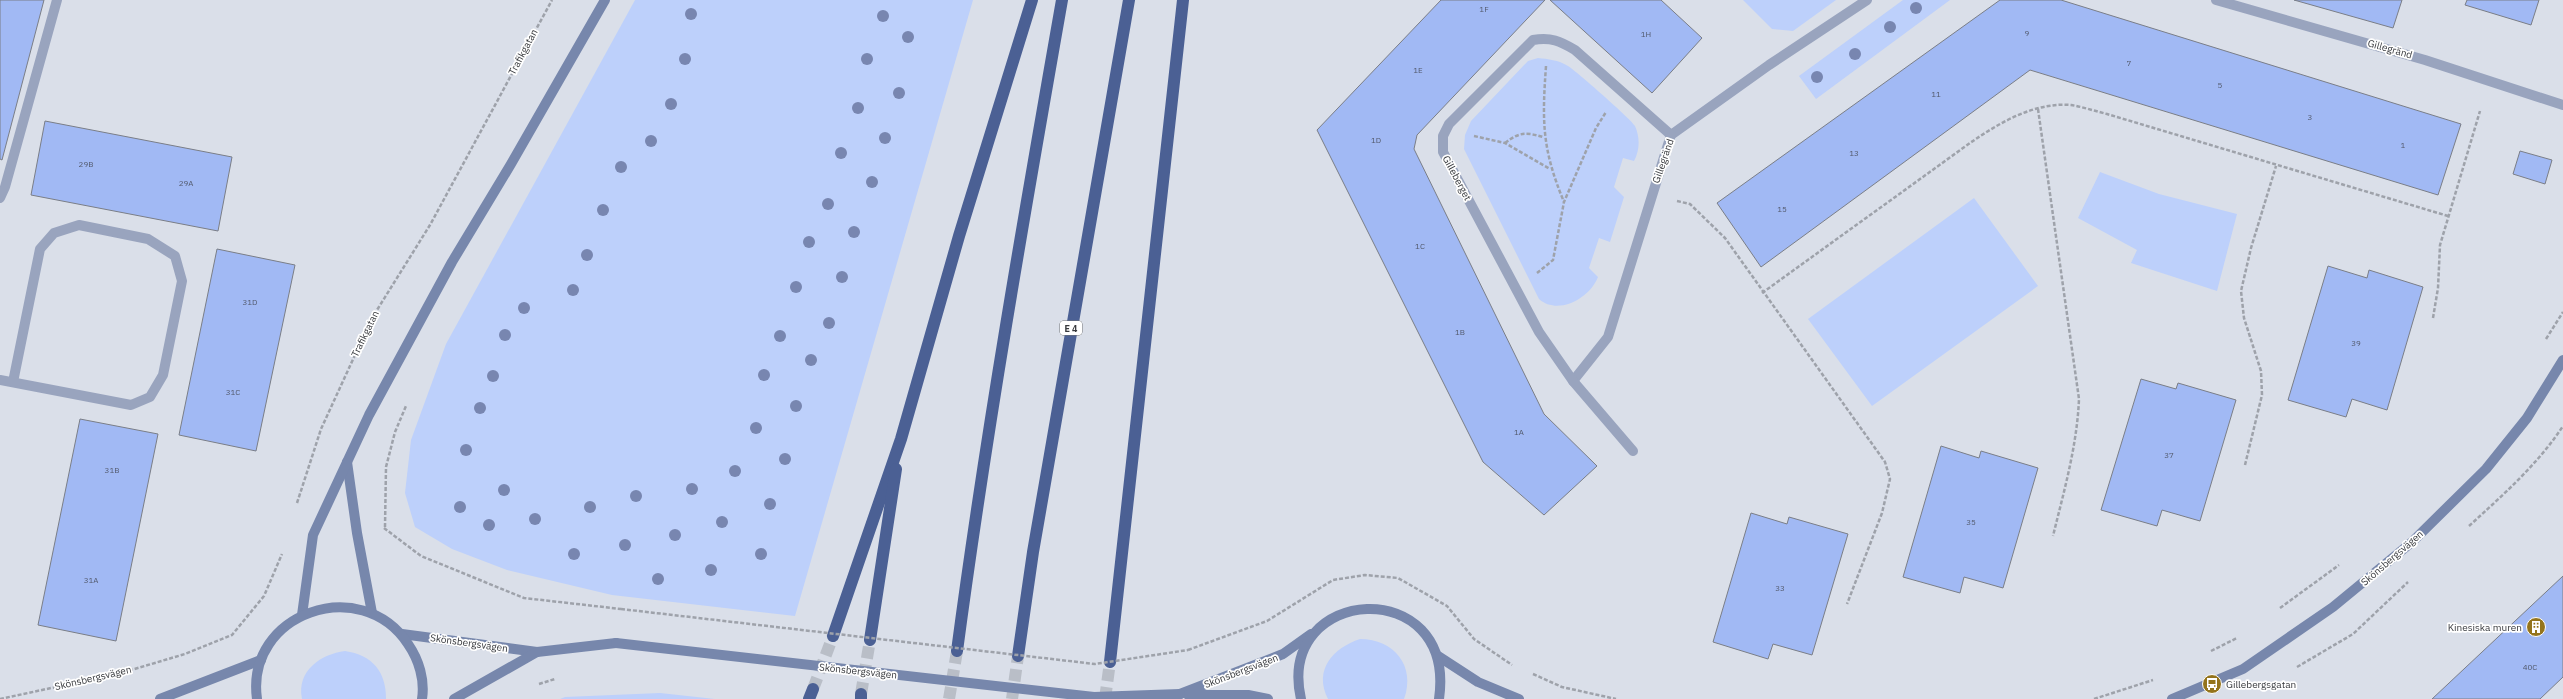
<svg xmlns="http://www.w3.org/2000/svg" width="2563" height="699" font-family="'IBM Plex Sans',sans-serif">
<rect width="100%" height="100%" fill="#dadfe9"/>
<!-- green -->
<g fill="#bdd0fb">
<polygon points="635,0 973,0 795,616 612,595 507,570 452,549 415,527 405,493 411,440 446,344"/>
<polygon points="1743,0 1836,0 1793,31 1772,29"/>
<polygon points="1903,0 1950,0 1816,99 1799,76"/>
<path d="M1538,58c10,1 20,2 30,8 7,4 64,54 67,60 5,11 5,24 -1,35l-11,-3 -9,29 10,10 -14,45 -11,-4 -10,30 9,9c-8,21 -40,39 -59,22l-75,-150 1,-14 6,-14 57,-60z"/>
<polygon points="2100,172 2159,194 2237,214 2217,291 2131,263 2137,250 2078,218"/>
<polygon points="1974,198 2038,286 1872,406 1808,319"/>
<path d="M1360,639c34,0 56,27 44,60h-76c-15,-29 5,-51 32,-60z"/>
<path d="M345,651c27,4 41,20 41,48h-84c-6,-28 19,-45 43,-48z"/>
<polygon points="660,693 715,699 560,699 565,697"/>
</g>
<!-- building -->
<g fill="#a1b9f4" stroke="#7a7e87">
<polygon points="0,0 44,0 2,160 0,159"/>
<polygon points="1441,0 1545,0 1417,135 1414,149 1544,414 1597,466 1544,515 1483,462 1317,130"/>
<polygon points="1550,0 1661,0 1702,38 1652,93"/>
<polygon points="2000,0 2061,0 2461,124 2438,195 2030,70 1761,267 1717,203"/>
<polygon points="2294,0 2402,0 2393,28"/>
<polygon points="2467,0 2539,0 2531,25 2465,5"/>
<polygon points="45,121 232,157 218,231 31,195"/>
<polygon points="2520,151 2552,160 2545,184 2513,174"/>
<polygon points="217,249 295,265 256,451 179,435"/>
<polygon points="2328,266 2367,278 2369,270 2423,287 2387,410 2352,399 2346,417 2288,400"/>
<polygon points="2141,379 2176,389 2178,383 2236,400 2200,521 2162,510 2157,526 2101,510"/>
<polygon points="80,419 158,434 116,641 38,625"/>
<polygon points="1941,446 1979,458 1981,451 2038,468 2003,588 1964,577 1960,593 1903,577"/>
<polygon points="1751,513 1787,524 1789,517 1848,534 1812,655 1773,644 1768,659 1713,642"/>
<polygon points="2563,576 2563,677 2540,699 2432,699"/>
</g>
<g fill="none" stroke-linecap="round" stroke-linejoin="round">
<!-- highway-tunnel -->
<g stroke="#b9bec7" stroke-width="12" stroke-dasharray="12 6" stroke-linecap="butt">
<polyline points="813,689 833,636"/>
<polyline points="861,694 870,640"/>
<polyline points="949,699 957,651"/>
<polyline points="1012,699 1018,656"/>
<polyline points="1105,699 1110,662"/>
</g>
<!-- path -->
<g stroke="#9ea2aa" stroke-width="2.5" stroke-dasharray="4 2" stroke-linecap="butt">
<path d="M1546,66c-4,56 -4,83 18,136"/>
<path d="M2038,109l41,290c-2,47 -15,92 -26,137"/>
<polyline points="1474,136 1505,143 1550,169"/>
<path d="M1505,143c14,-11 21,-11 38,-6"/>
<polyline points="1677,201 1690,204 1725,238 1885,462 1890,479 1882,513 1847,604"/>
<polyline points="1537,273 1553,260 1564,202 1596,128 1606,112"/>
<path d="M1762,293l208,-150c29,-20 64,-41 101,-38 12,2 24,6 36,9l341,102"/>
<polyline points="2433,318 2438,288 2440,245 2480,111"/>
<polyline points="2546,339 2563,312"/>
<polyline points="2245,465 2262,395 2261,371 2244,318 2241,291 2251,248 2276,166"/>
<polyline points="297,503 321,429 372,318 430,225 552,0"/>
<path d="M2469,526c34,-31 69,-62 94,-100"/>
<polyline points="385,527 386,467 395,432 406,406"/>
<polyline points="384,528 421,556 524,598 621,609"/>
<polyline points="2280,608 2339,565"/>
<polyline points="1188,650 1267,621 1333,580 1365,575 1398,578 1447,606 1474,639 1512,665"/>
<polyline points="2211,651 2237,638"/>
<polyline points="2297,667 2353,634 2408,582"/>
<polyline points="1533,674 1562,687 1616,699"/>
<polyline points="539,684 555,679"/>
<polyline points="0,699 121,673 185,654 232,635 264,596 282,554"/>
<polyline points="2094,699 2153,680"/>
</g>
<!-- lane -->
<g stroke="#99a4be" stroke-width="10">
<polyline points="0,198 5,187 57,0"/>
<polyline points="0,380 131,405 150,397 163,375 182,281 175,256 148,239 79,225 54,233 40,249 13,382"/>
</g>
<!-- street -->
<g stroke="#99a4be" stroke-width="10">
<polyline points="2216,0 2425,60 2563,105"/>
<polyline points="1573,381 1608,337 1671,135 1769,65 1867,0"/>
<path d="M1633,451l-60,-70 -34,-49 -96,-180v-16l6,-12 84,-84c18,-3 27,1 42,10l96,85"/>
</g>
<!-- secondary -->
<g stroke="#7787ac" stroke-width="10">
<polyline points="347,462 357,533 372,613"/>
<polyline points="302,615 313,535 369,415 452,262 511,164 605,0"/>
<polyline points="402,634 537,652 616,643"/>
<polyline points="1438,656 1478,682 1519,699"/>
<polyline points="1180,694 1283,654 1311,634"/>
<polyline points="1188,695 1248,695 1268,699"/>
<polyline points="160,699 261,660"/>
<path d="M257,699c-12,-86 104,-126 151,-55 11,16 17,36 14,55"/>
<polyline points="454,699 537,652"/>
<path d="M1301,699c-26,-114 156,-126 138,0"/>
<polyline points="2172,699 2243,669 2333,607 2412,542 2486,469 2527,418 2563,360"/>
</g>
<!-- highway -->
<g stroke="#4b6094" stroke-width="12">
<polyline points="833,636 901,439 959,236 1032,0"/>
<polyline points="870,640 896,469"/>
<path d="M957,651c29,-218 67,-435 105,-651"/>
<polyline points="1018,656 1033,552 1129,0"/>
<polyline points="1110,662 1183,0"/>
<polyline points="809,699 813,689"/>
<polyline points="861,699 861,694"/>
</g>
<!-- path-bridge -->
<polyline stroke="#9ea2aa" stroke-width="2.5" stroke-dasharray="4 2" stroke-linecap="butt" points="621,609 1095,664 1188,650"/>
<!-- secondary-bridge -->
<polyline stroke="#7787ac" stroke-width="10" points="616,643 1094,697 1180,694"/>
</g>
<!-- trees -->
<g fill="#7886b0">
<circle cx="1916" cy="8" r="6"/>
<circle cx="691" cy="14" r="6"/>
<circle cx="883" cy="16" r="6"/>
<circle cx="1890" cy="27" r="6"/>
<circle cx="908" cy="37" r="6"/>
<circle cx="1855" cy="54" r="6"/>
<circle cx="685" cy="59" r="6"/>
<circle cx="867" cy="59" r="6"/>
<circle cx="1817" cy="77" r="6"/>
<circle cx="899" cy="93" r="6"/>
<circle cx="671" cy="104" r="6"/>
<circle cx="858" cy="108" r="6"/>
<circle cx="885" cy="138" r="6"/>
<circle cx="651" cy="141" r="6"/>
<circle cx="841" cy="153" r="6"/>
<circle cx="621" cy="167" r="6"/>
<circle cx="872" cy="182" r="6"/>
<circle cx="828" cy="204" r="6"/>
<circle cx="603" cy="210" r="6"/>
<circle cx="854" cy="232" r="6"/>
<circle cx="809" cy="242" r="6"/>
<circle cx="587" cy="255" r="6"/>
<circle cx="842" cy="277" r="6"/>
<circle cx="796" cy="287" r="6"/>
<circle cx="573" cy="290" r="6"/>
<circle cx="524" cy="308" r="6"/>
<circle cx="829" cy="323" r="6"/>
<circle cx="505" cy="335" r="6"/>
<circle cx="780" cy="336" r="6"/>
<circle cx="811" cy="360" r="6"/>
<circle cx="764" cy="375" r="6"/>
<circle cx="493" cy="376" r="6"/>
<circle cx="796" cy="406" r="6"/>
<circle cx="480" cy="408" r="6"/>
<circle cx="756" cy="428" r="6"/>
<circle cx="466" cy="450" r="6"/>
<circle cx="785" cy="459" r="6"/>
<circle cx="735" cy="471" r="6"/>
<circle cx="692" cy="489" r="6"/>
<circle cx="504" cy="490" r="6"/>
<circle cx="636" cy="496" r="6"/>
<circle cx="770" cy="504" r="6"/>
<circle cx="460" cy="507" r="6"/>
<circle cx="590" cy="507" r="6"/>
<circle cx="535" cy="519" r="6"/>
<circle cx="722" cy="522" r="6"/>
<circle cx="489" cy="525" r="6"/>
<circle cx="675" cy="535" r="6"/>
<circle cx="625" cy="545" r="6"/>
<circle cx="574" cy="554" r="6"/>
<circle cx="761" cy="554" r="6"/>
<circle cx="711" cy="570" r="6"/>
<circle cx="658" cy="579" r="6"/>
</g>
<!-- icons -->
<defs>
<g id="building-disc" transform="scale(1)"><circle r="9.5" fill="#94741c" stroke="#fff"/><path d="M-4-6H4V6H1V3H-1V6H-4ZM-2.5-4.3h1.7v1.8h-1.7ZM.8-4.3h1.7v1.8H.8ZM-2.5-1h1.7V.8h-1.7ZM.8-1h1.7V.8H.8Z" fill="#fff"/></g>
<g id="bus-disc" transform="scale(1)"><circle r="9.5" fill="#94741c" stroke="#fff"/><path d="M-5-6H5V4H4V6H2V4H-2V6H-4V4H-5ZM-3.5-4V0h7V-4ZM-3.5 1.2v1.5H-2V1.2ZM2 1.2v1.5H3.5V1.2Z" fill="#fff"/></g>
</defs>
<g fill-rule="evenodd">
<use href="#building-disc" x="2536" y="627"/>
<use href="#bus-disc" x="2212" y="684"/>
</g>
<g text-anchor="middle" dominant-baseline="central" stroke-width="3.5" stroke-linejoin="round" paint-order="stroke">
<!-- number labels -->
<g font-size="8" fill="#52596b">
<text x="1484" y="9">1F</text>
<text x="2027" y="33">9</text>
<text x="1646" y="34">1H</text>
<text x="2129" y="63">7</text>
<text x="1418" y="70">1E</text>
<text x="2220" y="85">5</text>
<text x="1936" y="94">11</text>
<text x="2310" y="117">3</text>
<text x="1376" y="140">1D</text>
<text x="2403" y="145">1</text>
<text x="1854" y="153">13</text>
<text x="86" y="164">29B</text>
<text x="186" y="183">29A</text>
<text x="1782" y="209">15</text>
<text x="1420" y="246">1C</text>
<text x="250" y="302">31D</text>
<text x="1460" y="332">1B</text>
<text x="2356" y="343">39</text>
<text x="233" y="392">31C</text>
<text x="1519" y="432">1A</text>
<text x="2169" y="455">37</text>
<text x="112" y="470">31B</text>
<text x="1971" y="522">35</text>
<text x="91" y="580">31A</text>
<text x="1780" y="588">33</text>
<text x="2530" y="667">40C</text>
</g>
<!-- shield labels -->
<rect fill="#fff" stroke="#737477" stroke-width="1" x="1060" y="321" width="22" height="14" rx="3"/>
<g font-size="9" font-weight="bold" fill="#37393d">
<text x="1071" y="328">E 4</text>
</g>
<!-- street labels -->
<g font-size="10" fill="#37393d" stroke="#fff">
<text transform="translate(2390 49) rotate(16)">Gillegränd</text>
<text transform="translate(523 52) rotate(-62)">Trafikgatan</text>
<text transform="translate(1663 161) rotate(-71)">Gillegränd</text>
<text transform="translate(1457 178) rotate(62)">Gilleberget</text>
<text transform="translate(365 334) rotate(-64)">Trafikgatan</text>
<text transform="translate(2392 558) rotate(-41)">Skönsbergsvägen</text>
<text transform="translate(469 643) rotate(8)">Skönsbergsvägen</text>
<text transform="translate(858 671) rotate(6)">Skönsbergsvägen</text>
<text transform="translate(1241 671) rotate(-21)">Skönsbergsvägen</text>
<text transform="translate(93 678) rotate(-13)">Skönsbergsvägen</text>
</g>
<!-- poi labels -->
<g font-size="10" fill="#37393d" stroke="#fff" text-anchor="end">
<text x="2522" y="627">Kinesiska muren</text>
<text x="2226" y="684" text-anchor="start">Gillebergsgatan</text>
</g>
</g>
</svg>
